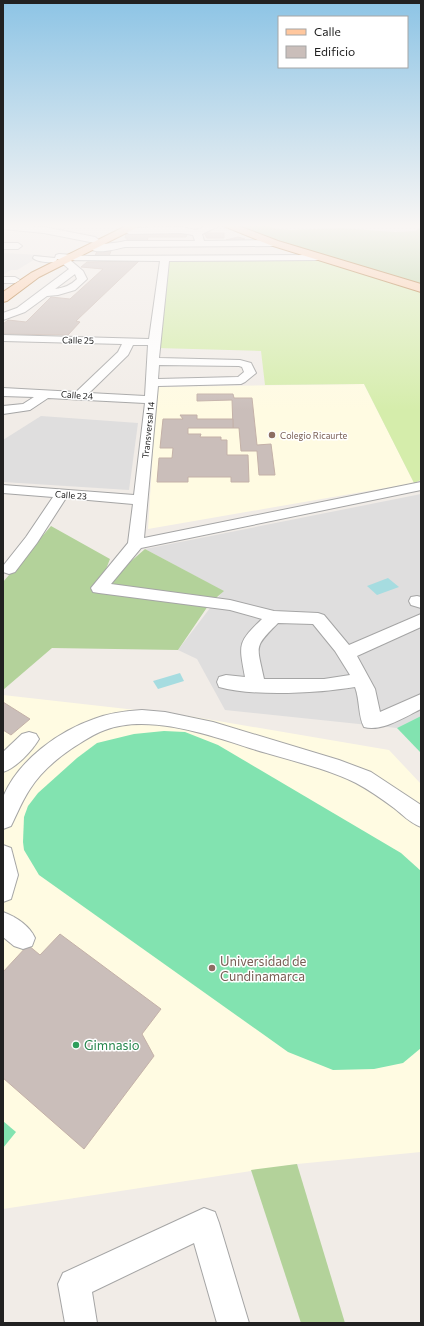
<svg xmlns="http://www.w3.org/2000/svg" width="424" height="1326" font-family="Commissioner,sans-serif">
<rect width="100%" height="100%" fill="#f1ece7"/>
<!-- residential -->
<g fill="#dfdede">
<polygon points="3,253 42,255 17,270 11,270 3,275"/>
<polygon points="41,416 138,423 129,490 3,482 3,440"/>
<polygon points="421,494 421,716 397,728 225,710 197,659 178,650 223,591 145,549"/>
</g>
<!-- education -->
<g fill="#fffbe2">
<polygon points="364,384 414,483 148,529 157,387"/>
<polygon points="3,695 189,716 389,750 421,784 421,1152 297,1164 3,1209"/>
</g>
<!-- grass -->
<polygon fill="#d5edab" points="316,258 421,290 421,480 414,483 364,384 265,385 261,351 157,348 167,260"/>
<!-- forest -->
<g fill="#b3d29a">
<polygon points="239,225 266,225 277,229 291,230 342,228 395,232 415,231 421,227 421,286 277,242"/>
<polygon points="51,526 110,559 101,582 105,584 145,549 224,591 210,603 178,650 52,648 3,690 3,582"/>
<polygon points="297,1164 345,1323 301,1323 251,1170"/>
</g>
<!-- pitch -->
<g fill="#82e3b0">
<polygon points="421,716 421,753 397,728"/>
<polygon points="164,731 185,732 218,745 401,853 421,871 421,1048 403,1063 374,1069 333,1070 288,1052 39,875 24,850 23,842 24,817 28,806 38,793 77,758 97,743 134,734"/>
<polygon points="3,1121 16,1132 3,1148"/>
</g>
<!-- water -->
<g fill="#a6dce0">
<polygon points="388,578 399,587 377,595 367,586"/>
<polygon points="180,673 184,681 158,689 153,681"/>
</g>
<!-- building -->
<g fill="#cabeba" stroke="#c4b1a8">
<polygon points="204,233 224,233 224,238 207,238"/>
<polygon points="126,234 187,234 186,237 148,237 147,242 127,242 127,238 125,238"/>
<polygon points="238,237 245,239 234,243 226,240"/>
<polygon points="97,251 111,251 109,256 95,256"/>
<polygon points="139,261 76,321 80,322 68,335 3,334 3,324 8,320 26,322 51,297 70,299 103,269 81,267 87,262"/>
<polygon points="197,394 233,394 234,398 252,398 257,445 271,444 275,475 259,475 257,451 241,451 239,428 233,428 232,400 197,401"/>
<polygon points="180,415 197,415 197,419 233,419 233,428 188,428 188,434 201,434 200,437 221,437 221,440 227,440 227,455 248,455 249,482 231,482 231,477 188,477 188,482 157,482 159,458 172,458 173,448 160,448 163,419 183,419"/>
<polygon points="3,702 30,719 11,735 3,730"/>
<polygon points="60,934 161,1009 142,1034 154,1056 84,1149 3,1078 3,972 28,945 40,955"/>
</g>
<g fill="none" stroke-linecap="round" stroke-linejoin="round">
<!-- minor casing -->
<g stroke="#a5a5a5" stroke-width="2">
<g id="minor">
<polygon points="3,225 44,227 95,237 99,240 95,243 44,233 3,229"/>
<path d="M209,225h12l-19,9 2,7 70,-1 4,3 -4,3 -149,1c-9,2 -29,8 -36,1 5,-5 27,-4 36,-7h70l-2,-6 -12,-2 -52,1 -4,-3 4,-3 52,-1 15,3z"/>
<polygon points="3,243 18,243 22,246 18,249 3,249"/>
<path d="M59,254l30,2 232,-1v4l-3,1 -149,1 -10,97 81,2 11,3 5,10 -11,9 -4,2 -83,2 -14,152 277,-56v8l-280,58 -30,36 119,16 44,11 44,2 6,2 25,30 72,-31v13l-64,29 18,33 5,23 41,-18v15c-16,8 -39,23 -57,18 -6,-11 -4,-27 -9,-40 -36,6 -100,10 -136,0l-2,-5 2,-5 7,-2 19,2c-6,-33 -8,-34 17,-58l-32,-9 -131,-17 -6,-1 -2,-4 37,-45 5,-39 -67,-6 -29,45 -22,29 -6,2 -6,-2v-6l23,-29 27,-40 -50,-4v-8l131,10 11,-92 -97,-5 -18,12 -27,4v-8l20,-2 11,-7 -31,-1v-8l73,4 42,-40 4,-8 -119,-3v-6l146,4 11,-78 -90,-1 13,11 4,8 -12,11 -17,5 -11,1 -22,16 -22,8v-7l14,-5 52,-39 -7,-6 -1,-3 -4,-1 -1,3c-6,1 -19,0 -23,-4l1,-2 21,2 1,-3zM75,274l2,5c-6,6 -13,9 -22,10zM133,345h15l-3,51 -56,-3 39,-38zM159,365l80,1 3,1 2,5 -6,5 -80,2zM278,623l35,1 22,27 15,24 -26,4h-60c-7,-34 -11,-31 14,-56z"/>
<polygon points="3,277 15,277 20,280 15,283 3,283"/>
<polygon points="417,596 421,597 421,608 411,605 409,601 411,597"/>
<path d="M142,710l23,2 48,10 126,38 32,12 50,33v22c-11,-4 -18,-12 -27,-19 -12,-9 -25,-18 -38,-25 -31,-15 -67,-23 -100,-33 -44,-14 -106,-37 -151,-20 -12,4 -23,12 -34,19 -16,11 -31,24 -41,40 -8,12 -13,25 -19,37l-8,3c0,-10 -3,-25 1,-34 15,-35 55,-64 90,-76 15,-6 31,-8 48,-9z"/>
<path d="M29,732l7,2 3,5c-7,12 -23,29 -36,33v-20l19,-18z"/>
<polygon points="3,845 11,848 18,875 11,899 3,902"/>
<path d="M3,912c13,5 26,13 32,26l-3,8 -9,3 -9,-3 -11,-9z"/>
<polygon points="204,1208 215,1212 219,1223 249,1323 217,1323 194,1243 92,1292 97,1323 65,1323 58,1284 63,1273"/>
</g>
</g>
<!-- major casing -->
<g stroke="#9d5300" stroke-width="2">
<g id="major">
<polygon points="128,225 142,225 39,277 7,301 3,302 3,292 31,273"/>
<polygon points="221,225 236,225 278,241 421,284 421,292 270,245"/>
</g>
</g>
<!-- minor -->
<use href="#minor" fill="#fff" fill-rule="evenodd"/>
<!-- major -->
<use href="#major" fill="#ffc79e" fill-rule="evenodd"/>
</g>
<!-- sky -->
<linearGradient id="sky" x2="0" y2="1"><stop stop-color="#8dc4e5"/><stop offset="0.55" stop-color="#f9f6f4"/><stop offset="1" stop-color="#f9f6f4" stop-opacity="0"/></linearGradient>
<rect width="424" height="411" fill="url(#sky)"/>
<!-- markers -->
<g fill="#8d6e63" stroke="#fff" stroke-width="1.5">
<circle cx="272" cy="435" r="4"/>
<circle cx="212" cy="968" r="4"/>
</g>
<circle fill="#2e9e5b" stroke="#fff" stroke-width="1.5" cx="76" cy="1045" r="4"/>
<g text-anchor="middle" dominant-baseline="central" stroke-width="3" stroke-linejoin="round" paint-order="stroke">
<!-- far-street labels -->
<g font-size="9" fill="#212121" stroke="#fff">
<text transform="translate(78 340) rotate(1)">Calle 25</text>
<text transform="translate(77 395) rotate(4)">Calle 24</text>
<text transform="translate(148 430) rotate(-84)">Transversal 14</text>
<text transform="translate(71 495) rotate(4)">Calle 23</text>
</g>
<!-- far-education labels -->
<g font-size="9" fill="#785e54" stroke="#fff" text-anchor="start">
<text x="280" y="435">Colegio Ricaurte</text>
</g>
<!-- near-education labels -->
<g font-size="13" fill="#785e54" stroke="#fff" text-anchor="start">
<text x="220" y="961">Universidad de<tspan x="220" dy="15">Cundinamarca</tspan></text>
</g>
<!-- near-leisure labels -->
<g font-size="13" fill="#27864d" stroke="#fff" text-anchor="start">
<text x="84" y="1045">Gimnasio</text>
</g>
</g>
<!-- border -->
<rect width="424" height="1326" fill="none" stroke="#212121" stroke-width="8"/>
<!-- legend -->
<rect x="278" y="16" width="130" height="52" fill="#ffffff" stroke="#a6a6a6"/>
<rect x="286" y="29" width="20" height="6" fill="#ffc79e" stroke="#a6a6a6"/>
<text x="314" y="36" font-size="12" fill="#212121">Calle</text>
<rect x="286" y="46" width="20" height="12" fill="#cabeba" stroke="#a6a6a6"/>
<text x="314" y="56" font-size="12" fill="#212121">Edificio</text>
</svg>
